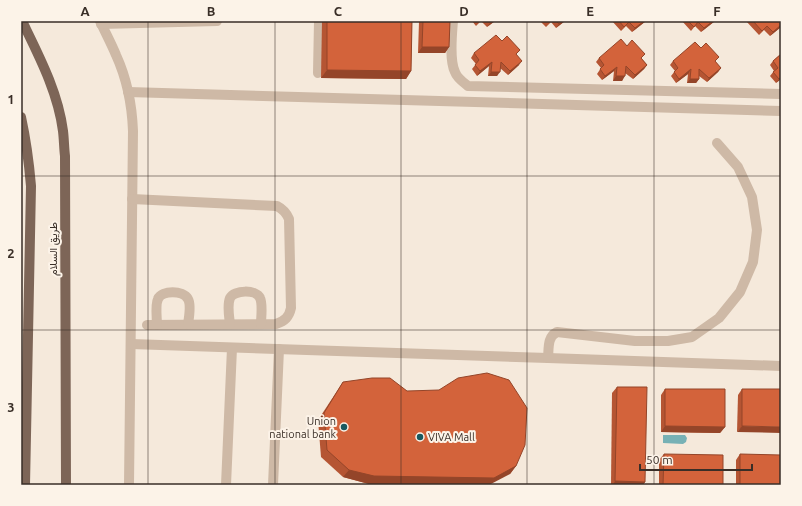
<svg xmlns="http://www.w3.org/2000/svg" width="802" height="506" font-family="Ubuntu,Vazirmatn,sans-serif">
<rect width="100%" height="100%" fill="#f5e9db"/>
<!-- water -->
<polygon fill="#77b1b5" points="663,435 685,435 687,438 686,442 683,444 663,443"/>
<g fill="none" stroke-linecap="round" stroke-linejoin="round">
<!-- minor -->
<g stroke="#ceb9a6" stroke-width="10">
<path d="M100,21c5,11 11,22 16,34 11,24 16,50 17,76l-4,354"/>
<path d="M453,21c-1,13 -4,39 2,51 2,6 8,10 13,14l313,8"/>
<polyline points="101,24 217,21"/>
<polyline points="318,73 319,21"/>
<polyline points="128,92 781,111"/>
<path d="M132,199l145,7c6,3 9,6 12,13l2,89c-2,9 -6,13 -15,16l-129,1"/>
<path d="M230,324c-1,-8 -3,-19 0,-26 4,-8 26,-9 30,0 3,6 1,19 1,26"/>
<path d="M157,325c0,-7 -2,-20 1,-26 4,-9 25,-9 30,0 3,5 1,19 0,25"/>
<polyline points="131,344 548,358 781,366"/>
<path d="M548,358c1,-10 -1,-21 9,-26l78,9h33l24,-4 27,-19 21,-26 13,-30 4,-32 -5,-33 -14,-30 -21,-24"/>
<polyline points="226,485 232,348"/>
<polyline points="273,485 279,349"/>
</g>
<!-- major -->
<g stroke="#7d6557" stroke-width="10">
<path d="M22,21c17,35 36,71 41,110 1,8 1,17 2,25l1,329"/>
<path d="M21,117c5,23 8,45 10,69l-6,299"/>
</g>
</g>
<!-- wall -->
<g fill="#b55533">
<polygon points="322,21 412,21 411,71 406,79 321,78"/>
<polygon points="419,21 450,21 449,47 445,53 418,53"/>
<polygon points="472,21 481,21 476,26"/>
<polygon points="481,21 495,21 487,27"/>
<polygon points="540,21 565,21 556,28 551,22 546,27"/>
<polygon points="612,21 646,21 632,32 626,26 621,31"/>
<polygon points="682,21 715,21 701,32 695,26 691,31"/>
<polygon points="746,21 781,21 781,27 770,36 764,30 759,35"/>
<polygon points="627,46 642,59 647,65 644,69 633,79 625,73 622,81 613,81 614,71 602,80 597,74 601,68 596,62 599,58"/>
<polygon points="701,48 721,68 718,72 707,82 699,76 699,79 696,83 687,83 688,74 676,83 671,76 675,71 670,65 673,61"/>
<polygon points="474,53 519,65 508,75 500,68 497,76 488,76 489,66 477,76 472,69 476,64 471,58"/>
<polygon points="781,54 781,79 776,83 770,76 774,71 770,65 773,61"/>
<polygon points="343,382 407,391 516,466 510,474 369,484 343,477 321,457 318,420"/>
<polygon points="617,387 645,482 643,485 611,485 612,393"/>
<polygon points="665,389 725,427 720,433 661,432 661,395"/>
<polygon points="742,389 781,389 737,432 738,395"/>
<polygon points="664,454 723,485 659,485 659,460"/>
<polygon points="740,454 781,485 736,485 736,460"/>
</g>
<!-- shaded-wall -->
<g fill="#944529">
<polygon points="493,21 495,21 487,27 490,23"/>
<polygon points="563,21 565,21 556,28 559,24"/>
<polygon points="644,21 646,21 632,32 635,28"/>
<polygon points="713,21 715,21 701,32 704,28"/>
<polygon points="781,25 781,27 770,36 773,32"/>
<polygon points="422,47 449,47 445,53 418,53"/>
<polygon points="522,61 519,65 508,75 510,71"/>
<polygon points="492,62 489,66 477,76 480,71"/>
<polygon points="647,65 644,69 633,79 635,75"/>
<polygon points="617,67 614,71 602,80 605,76"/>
<polygon points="721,68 718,72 707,82 709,78"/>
<polygon points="691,69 688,74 676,83 679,79"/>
<polygon points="327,70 411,71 406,79 321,78"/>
<polygon points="491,72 500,72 497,76 488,76"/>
<polygon points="616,76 625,76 622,81 613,81"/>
<polygon points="781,77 781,79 776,83 779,79"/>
<polygon points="690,79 699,79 696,83 687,83"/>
<polygon points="665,426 725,427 720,433 661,432"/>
<polygon points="742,426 781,427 781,433 737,432"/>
<polygon points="516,466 510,474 489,485 369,484 343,477 349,470"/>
<polygon points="615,481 645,482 643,485 613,485"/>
</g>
<!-- building -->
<g fill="#d3633b" stroke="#944529">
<polygon points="327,21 412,21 411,71 327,70"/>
<polygon points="423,21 450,21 449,47 422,47"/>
<polygon points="556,21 563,21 559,24"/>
<polygon points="619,21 644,21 635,28 629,22 624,27"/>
<polygon points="688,21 713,21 704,28 698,22 694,27"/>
<polygon points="753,21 781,21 781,25 773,32 767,26 762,31"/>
<polygon points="496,35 502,41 507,36 520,50 516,54 522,61 510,71 501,62 500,72 491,72 492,62 480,71 475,65 479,60 474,53"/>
<polygon points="621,39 627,46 632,40 645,54 641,58 647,65 635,75 626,66 625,76 616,76 617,67 605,76 600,69 604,65 599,58"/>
<polygon points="695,42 701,48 706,43 719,57 715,61 721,68 709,78 699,69 699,79 690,79 691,69 679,79 674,72 678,68 673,61"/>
<polygon points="781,54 781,77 779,79 773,72 778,68 773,61"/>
<polygon points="487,373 509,380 527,408 525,445 516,466 494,478 374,476 349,470 327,450 324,413 343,382 372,378 390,378 407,391 439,390 458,378"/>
<polygon points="617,387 647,387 645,482 615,481"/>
<polygon points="665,389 725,389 725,427 665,426"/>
<polygon points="742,389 781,389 781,427 742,426"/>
<polygon points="664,454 723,455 723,485 663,485"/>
<polygon points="740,454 781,455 781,485 740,485"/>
</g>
<!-- grid -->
<path fill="none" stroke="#392e27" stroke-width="1" stroke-opacity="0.55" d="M148,21v464M275,21v464M401,21v464M527,21v464M654,21v464M21,176h760M21,330h760"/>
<!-- markers -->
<g fill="#185960" stroke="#fcf3e8" stroke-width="1.5">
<circle cx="344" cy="427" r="4"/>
<circle cx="420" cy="437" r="4"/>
</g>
<g text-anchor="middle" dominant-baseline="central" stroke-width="4" stroke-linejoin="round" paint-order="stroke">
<!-- street labels -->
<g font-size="11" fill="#392e27" stroke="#fcf3e8">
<text transform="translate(53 249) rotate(-90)">طريق السلام</text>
</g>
<!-- poi labels -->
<g font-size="11" fill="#392e27" stroke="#fcf3e8" text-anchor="end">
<text x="336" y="421">Union<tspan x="336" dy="13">national bank</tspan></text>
<text x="428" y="437" text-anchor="start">VIVA Mall</text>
</g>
</g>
<!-- border -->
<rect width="802" height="506" fill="none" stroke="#fcf3e8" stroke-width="44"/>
<!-- scale -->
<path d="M640 464v6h112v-6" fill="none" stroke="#392e27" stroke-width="2"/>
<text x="646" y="464" font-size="12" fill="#392e27" stroke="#fcf3e8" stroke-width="3" paint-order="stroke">50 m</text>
<rect x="22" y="22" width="758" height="462" fill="none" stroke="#392e27" stroke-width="1.5"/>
<g font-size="13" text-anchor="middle" font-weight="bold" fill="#392e27">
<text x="85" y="16">A</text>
<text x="211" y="16">B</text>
<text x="338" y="16">C</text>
<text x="464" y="16">D</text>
<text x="590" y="16">E</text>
<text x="717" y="16">F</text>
<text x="11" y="104">1</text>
<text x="11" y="258">2</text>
<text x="11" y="412">3</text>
</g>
</svg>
